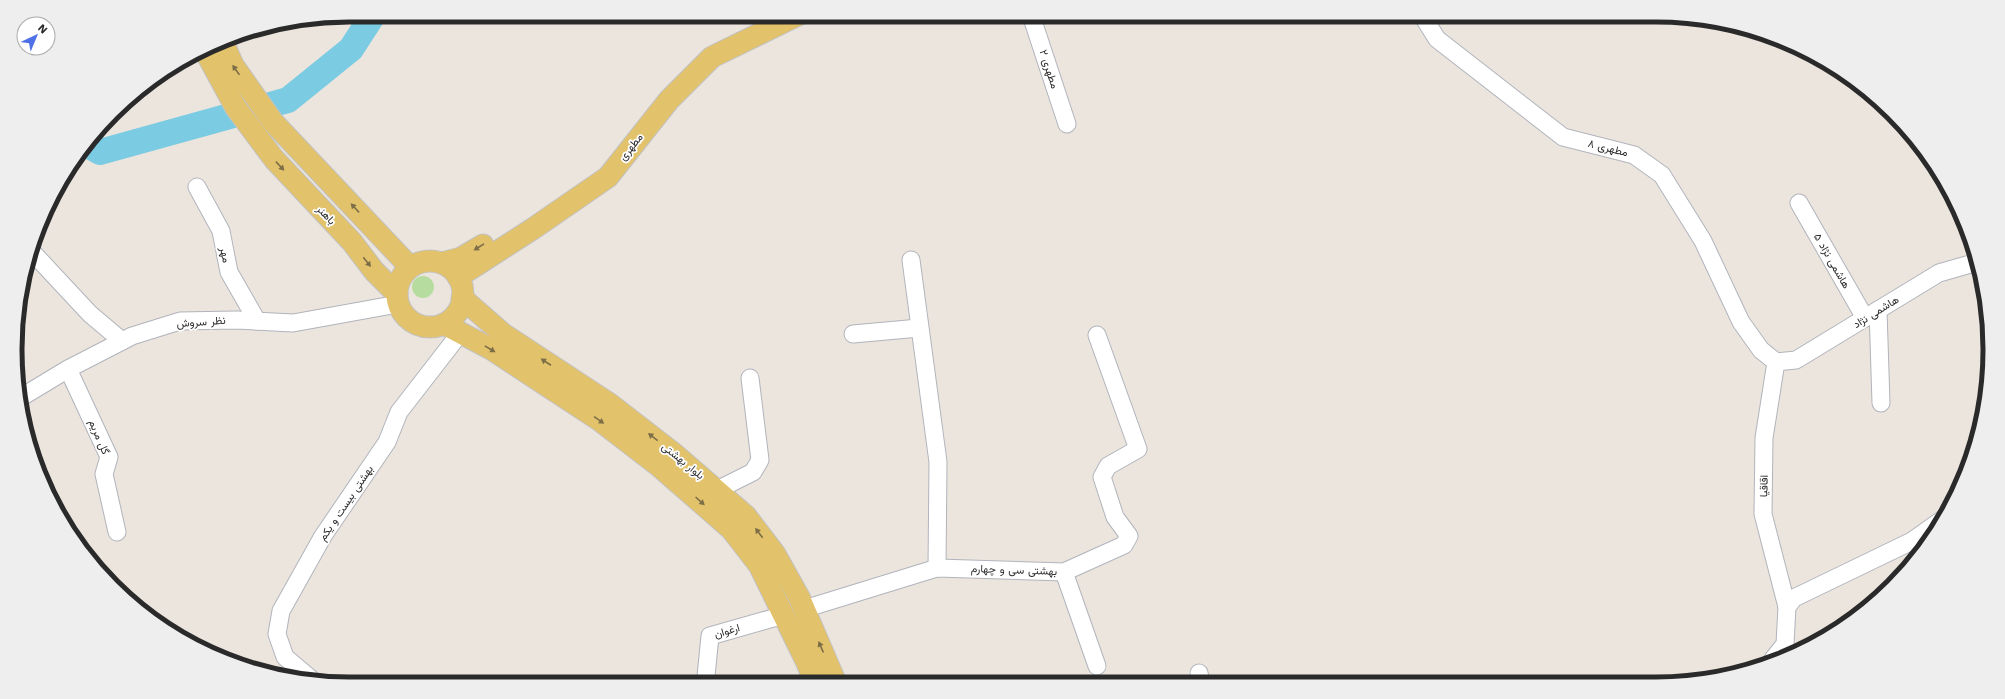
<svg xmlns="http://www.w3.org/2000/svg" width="2005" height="699" font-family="'Work Sans',Vazirmatn,sans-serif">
<rect width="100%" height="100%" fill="#ebe5de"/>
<!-- green -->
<circle fill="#b7dca0" cx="423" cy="287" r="11"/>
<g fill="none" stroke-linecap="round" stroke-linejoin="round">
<!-- river -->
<polyline stroke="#7bcbe2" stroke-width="26" points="86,144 100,152 288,100 351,49 373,15"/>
<!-- minor casing -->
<g stroke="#b1b4bc" stroke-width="19">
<g id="minor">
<polyline points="1031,15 1067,124"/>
<polyline points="1422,15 1437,39 1563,137 1634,155 1662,175 1703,241 1741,322 1761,350 1776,362"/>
<polyline points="197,187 221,231 229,272 257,321"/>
<polyline points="1799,203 1865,318"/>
<polyline points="34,254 90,314 122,341"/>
<polyline points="911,260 938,462 937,568"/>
<polyline points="1878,310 1881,403"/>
<polyline points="853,334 919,328"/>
<polyline points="1776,362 1764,438 1763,514 1787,607"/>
<polyline points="1776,362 1796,360 1939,273 1977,262"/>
<polyline points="68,369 109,457 104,474 117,532"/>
<polyline points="20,398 68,369 132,336 180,321 237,320 293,323 398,304"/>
<polyline points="717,490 753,472 760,460 750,378"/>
<polyline points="1064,572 1097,666"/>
<polyline points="804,609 937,568 1064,572 1124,545 1129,536 1115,517 1102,477 1108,466 1138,449 1097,335"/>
<polyline points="1773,659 1785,644 1787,607 1794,598 1912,541 1943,519"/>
<polyline points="1199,673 1201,682"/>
<polyline points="706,676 710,636 784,615"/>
<polyline points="311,679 285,657 277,634 281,611 323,536 387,442 399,412 461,332"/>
</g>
</g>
<!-- major casing -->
<g stroke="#c3c3c3" stroke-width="23">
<g id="major">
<polyline points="222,40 233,65 273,122 410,267"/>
<polyline points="205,51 236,108 274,159 352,242 374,271 397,294"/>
<circle cx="430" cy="294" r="33"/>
<polyline points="442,263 461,258 483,245"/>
<polyline points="458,277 534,228 608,177 669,100 712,57 798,15"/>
<polyline points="462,298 502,333 610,404 672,452 746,516 775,554 799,597 836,683"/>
<polyline points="444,324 491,349 599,420 660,467 731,529 759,565 807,663 815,683"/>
</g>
</g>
<!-- minor -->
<use href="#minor" stroke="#fff" stroke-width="17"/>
<!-- major -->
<use href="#major" stroke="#e2c26b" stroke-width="21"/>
</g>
<!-- one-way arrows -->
<defs><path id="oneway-solid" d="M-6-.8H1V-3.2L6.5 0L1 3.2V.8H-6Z"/></defs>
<g fill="#7d6e47">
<use href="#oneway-solid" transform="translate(236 70) rotate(-125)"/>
<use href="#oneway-solid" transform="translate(280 166) rotate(47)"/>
<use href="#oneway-solid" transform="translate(355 208) rotate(-133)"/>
<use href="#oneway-solid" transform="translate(479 247) rotate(148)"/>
<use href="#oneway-solid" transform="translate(367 262) rotate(52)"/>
<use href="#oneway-solid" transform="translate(490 349) rotate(31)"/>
<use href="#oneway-solid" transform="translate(546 362) rotate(-147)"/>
<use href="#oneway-solid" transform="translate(599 420) rotate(35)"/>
<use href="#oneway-solid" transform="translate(653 437) rotate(-142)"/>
<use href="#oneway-solid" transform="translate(700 501) rotate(42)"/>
<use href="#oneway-solid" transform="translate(759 533) rotate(-127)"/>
<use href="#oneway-solid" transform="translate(821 647) rotate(-114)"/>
</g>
<g text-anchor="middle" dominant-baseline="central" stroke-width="3.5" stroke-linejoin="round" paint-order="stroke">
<!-- street labels -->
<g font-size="11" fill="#2a2a2a" stroke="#fff">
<text transform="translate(1049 69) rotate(72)">مطهری ۲</text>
<text transform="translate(631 147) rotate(-51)">مطهری</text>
<text transform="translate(1608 148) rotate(14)">مطهری ۸</text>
<text transform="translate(326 215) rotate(47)">باهنر</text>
<text transform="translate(225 255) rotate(79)">مهر</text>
<text transform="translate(1832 261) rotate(60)">هاشمی نژاد ۵</text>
<text transform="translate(1876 312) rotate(-32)">هاشمی نژاد</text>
<text transform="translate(201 322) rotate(-4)">نظر سروش</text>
<text transform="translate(99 437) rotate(67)">گل مریم</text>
<text transform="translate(683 461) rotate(39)">بلوار بهشتی</text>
<text transform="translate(1764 486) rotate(-89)">اقاقیا</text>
<text transform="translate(346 503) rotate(-56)">بهشتی بیست و یکم</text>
<text transform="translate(1014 570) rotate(2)">بهشتی سی و چهارم</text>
<text transform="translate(727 631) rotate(-16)">ارغوان</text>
</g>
</g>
<!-- crop -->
<path d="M0 0H2005V699H0ZM349 22H1656A327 327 0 0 1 1983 349V350A327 327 0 0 1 1656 677H349A327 327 0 0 1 22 350V349A327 327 0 0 1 349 22Z" fill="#eee" fill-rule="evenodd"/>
<path fill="none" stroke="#2a2a2a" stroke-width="5" d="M349 22H1656A327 327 0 0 1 1983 349V350A327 327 0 0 1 1656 677H349A327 327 0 0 1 22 350V349A327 327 0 0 1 349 22Z"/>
<!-- north arrow -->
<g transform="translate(36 36) rotate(44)"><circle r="19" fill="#ffffff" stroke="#aaaaaa"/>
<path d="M0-3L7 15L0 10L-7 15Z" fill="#4e71e7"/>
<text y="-6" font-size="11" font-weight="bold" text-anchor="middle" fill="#2a2a2a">N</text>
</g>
</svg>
